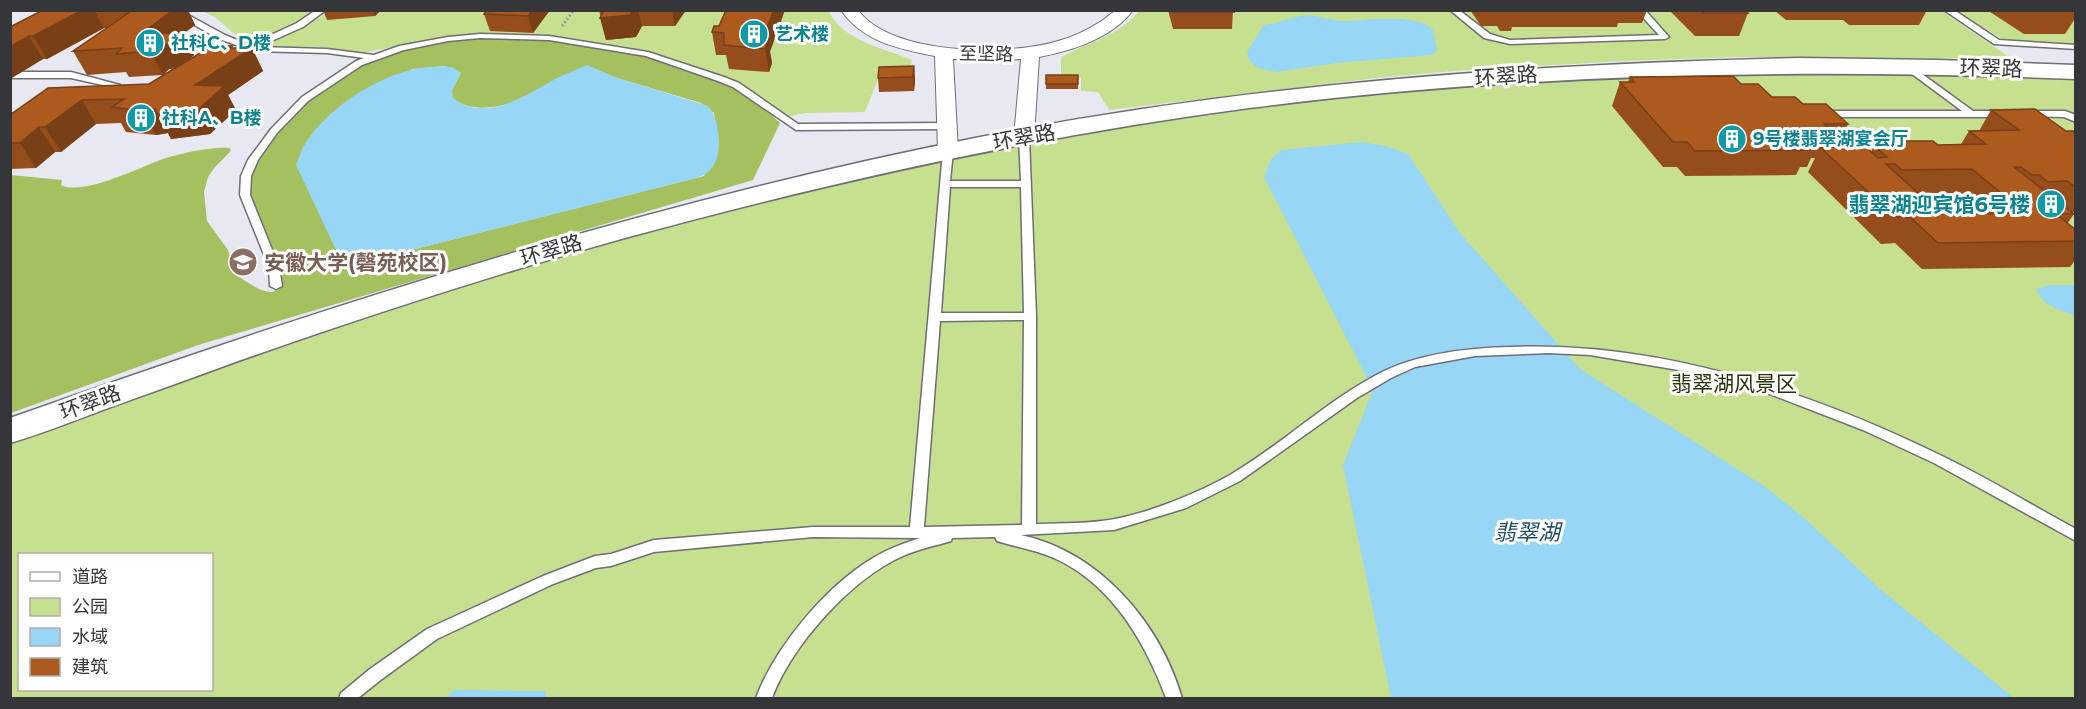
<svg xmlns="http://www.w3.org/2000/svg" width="2086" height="709" font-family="Montserrat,'Noto Sans SC',sans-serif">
<rect width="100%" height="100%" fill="#e7e8f2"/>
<!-- green -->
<g fill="#c6e08f" fill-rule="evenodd">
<path d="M828,10c14,31 56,38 84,50l-4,18 -30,1 -13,33 -60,1 -18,4 -40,-29 -15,-7 -79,-27 -106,-18 -74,-2 -43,6 -69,13 -41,-6h-50l-1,-4 37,-17 24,-15z"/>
<path d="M1140,10l802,1 70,48 -273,-2 -115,4 -159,9 -88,8 -268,32 -11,-18 -17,-1v-13h-20v-21c26,-14 60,-22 79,-47z"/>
<path d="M201,11h115c-14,10 -62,36 -77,26 -15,-10 -19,-20 -38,-26z"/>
<polygon points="1955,11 2075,11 2075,45 2002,39"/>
<path d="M2075,72v626h-2064v-267l569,-189 505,-116 425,-51zM20,554h192v136h-192z"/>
</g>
<!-- forest -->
<path fill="#a4c05f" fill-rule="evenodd" d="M518,35c76,12 160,17 228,57 12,8 23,21 34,31l-27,57 -555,165 -187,68v-238l51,5 -1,5c23,12 85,-21 108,-28 13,-4 47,-11 60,-9l2,1 -2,4 -15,15 -6,9 -4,15 3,29 21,29 7,25c13,6 31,24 44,14l-3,-3 -31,-91 8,-35 52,-61 68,-42 75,-18zM445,66l16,7 -9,17v8c38,29 100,-15 135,-32l30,12 84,25 13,10 4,32 -14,31 -360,91 68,-198z"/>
<!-- water -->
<g fill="#97d6f5">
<path d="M1308,15c11,1 22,5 33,6 21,0 77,-9 92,9l4,21 -6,4 -95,8 -59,9 -20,-4 -8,-8 -2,-8 17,-27c15,-1 28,-9 44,-10z"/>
<path d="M587,65l30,13 91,28c12,13 16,49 3,63 -8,9 -20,10 -30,13l-337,85 -48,-102c3,-7 5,-15 9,-21 23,-38 82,-75 126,-77 10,-1 22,-2 30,6l-9,17 1,8c35,27 76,-6 108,-22 9,-4 17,-7 26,-11z"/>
<polygon points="1362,142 1386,146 1408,154 1460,233 1580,369 1764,486 1803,517 1880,589 2014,698 1391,698 1343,465 1373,390 1264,177 1271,159 1281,150"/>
<path d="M2050,285h25v31c-14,-6 -34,-10 -38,-27z"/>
<polygon points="454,690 546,691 546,698 446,698"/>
</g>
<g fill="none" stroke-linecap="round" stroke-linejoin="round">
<!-- lane casing -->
<g stroke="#6e6e77" stroke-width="3">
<g id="lane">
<polygon points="168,10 179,10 225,35 249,45 297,23 316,10 326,10 303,27 258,47 327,49 374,55 399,46 448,37 480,34 549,36 648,52 724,77 739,83 798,124 947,123 952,126 947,129 796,130 733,87 718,81 646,56 549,40 480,38 448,41 404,50 362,65 308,101 277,133 258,160 251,176 250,195 279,267 282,286 276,289 270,286 269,267 240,195 241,176 248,160 271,129 302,97 356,61 364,58 327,53 253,51 219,39"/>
<polygon points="1450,10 1459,10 1490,34 1510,40 1659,35 1636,10 1645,10 1669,37 1665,39 1510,44 1484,38"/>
<polygon points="1944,10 1954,10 1999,40 2076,45 2076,49 1994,44"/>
<polygon points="1907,63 1973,111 2004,111 2009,114 2004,117 1823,117 1818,114 1823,111 1962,111 1904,68 1904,64"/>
<polygon points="10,72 71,72 120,85 116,88 71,78 10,78"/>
<polygon points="2027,111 2065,111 2076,115 2076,122 2064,117 2024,116 2024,112"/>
<polygon points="1830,124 1833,125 1857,151 1857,155 1851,155 1827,129 1827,125"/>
<path d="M1024,134l5,3 7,179v208c26,-1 54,0 79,-5 36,-7 83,-26 115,-44 53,-31 98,-76 154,-104 39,-18 84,-23 126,-24 150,-6 299,44 432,109 46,22 89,49 134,73v12l-142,-78 -71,-33 -96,-37 -77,-21 -100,-17 -41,-2 -74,3 -60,11 -24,11 -34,20 -117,83 -54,27 -72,22 -93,5c79,17 139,88 161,163h-16c-21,-56 -54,-114 -112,-140 -19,-8 -38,-11 -57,-17l-2,-4 -43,1 -1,3c-16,5 -33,8 -48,15 -52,23 -111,89 -131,142h-16c19,-51 70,-112 117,-140 15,-9 31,-15 47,-20l-107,-1 -159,15 -43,14 -15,2 -43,16 -116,55 -55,40 -24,19h-19l2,-5 29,-24 57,-40 116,-53 52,-20 16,-2 43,-14 159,-13h97l33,-376 5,-3 5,3 -3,30h71l-2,-44zM950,187h71l3,126h-83zM1024,320l-2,205 -98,2 16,-206z"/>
</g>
</g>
<!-- street casing -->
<g stroke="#6e6e77" stroke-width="2">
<path id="street" d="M841,10h17c33,46 151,46 200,31 15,-4 29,-11 42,-19 5,-3 10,-8 15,-11 4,-2 13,-1 18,-1 -20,28 -62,41 -94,47l-5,80 -3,4h-14l-3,-4 7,-78 -41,2 -27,-2 5,92 -3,4h-14l-3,-4 -3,-95c-36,-7 -72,-14 -94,-46z"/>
</g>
<!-- secondary casing -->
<g stroke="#6e6e77" stroke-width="3">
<path id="secondary" d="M1800,58l138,2 138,5v14c-277,-11 -553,-6 -827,29 -212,28 -419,74 -624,130 -133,37 -265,80 -395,126 -43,16 -86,31 -130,47 -29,11 -59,23 -90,32v-25c316,-112 636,-215 965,-280 272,-54 548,-74 825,-80z"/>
</g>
<!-- path -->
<polyline stroke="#9c9da4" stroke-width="3" stroke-dasharray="2 2" stroke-linecap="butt" points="562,26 574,10"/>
<!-- lane -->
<use href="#lane" fill="#fff" fill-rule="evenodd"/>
<!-- street -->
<use href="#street" fill="#fff" fill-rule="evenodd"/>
<!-- secondary -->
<use href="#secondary" fill="#fff" fill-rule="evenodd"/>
</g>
<!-- wall -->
<g fill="#954d1b" fill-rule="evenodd">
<polygon points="43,10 188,10 195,25 183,34 194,55 189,60 232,46 233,48 252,48 263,71 228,95 236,110 210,134 171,139 168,133 156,135 126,132 121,123 96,124 61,152 55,152 36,168 10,169 10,115 149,84 174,68 169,69 163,75 129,77 126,72 87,75 73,51 107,28 104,28 47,59 43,59 10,79 10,27"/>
<polygon points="323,10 381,10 375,16 327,20"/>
<polygon points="487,10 550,10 533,33 490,31 484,14"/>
<polygon points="599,10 686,10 675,26 642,26 636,37 606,40"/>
<polygon points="1168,10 1233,10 1232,29 1173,29"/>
<polygon points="1470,10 1647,10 1642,23 1618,23 1617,27 1512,27 1511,31 1500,31 1497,26 1481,26"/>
<polygon points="1669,10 1745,10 1748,13 1739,36 1695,36"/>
<polygon points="1774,10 1927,10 1919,25 1849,25 1843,20 1786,20"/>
<polygon points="1987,10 2076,10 2076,17 2065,34 2024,34"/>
<polygon points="719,26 770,52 772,63 769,72 729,69 726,55 716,55 712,32"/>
<polygon points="914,66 915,80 914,91 879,92 878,78"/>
<rect x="1046" y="75" width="32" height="14"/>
<path d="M1630,77l111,7 31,13 31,7 45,20 -11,23 34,5 3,-6 6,-1 2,-4 56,4 23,-1 8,-13h10l12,-21 75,21h10v81h-4l2,2 -7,10 9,6v29l-6,8 -148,2 -27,-26 -14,1 -73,-72 7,-14h-4l-4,9h-7l-4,8 -111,1 -8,-9h-14l-51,-61 8,-24h8zM1920,195h37l22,19h-38z"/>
</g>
<!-- shaded-wall -->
<g fill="#793f16">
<polygon points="83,10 94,10 104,28 47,59 33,36"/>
<polygon points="173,10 188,10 195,25 183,34 194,55 178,68 169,69 163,75 141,34"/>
<polygon points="373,10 381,10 375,16"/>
<polygon points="532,10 550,10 533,33 528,16"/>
<polygon points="633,10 638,10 642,26 636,37 606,40 600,18"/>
<polygon points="672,10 686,10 675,26"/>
<polygon points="774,10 785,10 770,52 772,63 769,72 765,49 762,40"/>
<polygon points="29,36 43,59 10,79 10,47"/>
<polygon points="232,46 238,58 252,48 263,71 228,95 236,110 210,134 171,139 168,133 156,135 142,111 155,109 195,85 228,48"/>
<polygon points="914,66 915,80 914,91 913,77"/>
<polygon points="82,100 96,124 61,152 45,127"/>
<polygon points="39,127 55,152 36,168 20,143"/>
</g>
<!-- building -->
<g fill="#ad5a1f" stroke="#793f16" stroke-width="1.5" fill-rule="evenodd">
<polygon points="43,10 83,10 33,36 29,36 10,47 10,27"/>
<polygon points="133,10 173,10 141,34 183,33 166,45 157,46 150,51 116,54 122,48 73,51"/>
<polygon points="487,10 532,10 528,16 484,14"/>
<polygon points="604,10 633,10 630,15 600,18"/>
<polygon points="726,10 774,10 762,40 768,40 765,49 724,45 724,33 712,32 714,26 719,26"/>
<polygon points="1174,10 1233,10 1234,12 1174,12"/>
<polygon points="1701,10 1745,10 1748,13 1704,13"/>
<polygon points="2035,10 2076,10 2076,11 2037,11"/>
<polygon points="218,45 232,46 228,48 252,48 195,85 224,86 198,110 158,114 155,109 142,111 112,107 124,99 82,100 45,127 39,127 20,143 10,143 10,115 48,88 149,84 207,49"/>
<polygon points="914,66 913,77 878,78 879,67"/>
<rect x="1046" y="75" width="32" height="9"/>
<polygon points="1733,76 1741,84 1758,84 1772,97 1795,97 1803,104 1826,104 1848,124 1824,124 1834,133 1809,133 1819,142 1801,142 1808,150 1695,151 1687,142 1673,142 1620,82 1634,82 1630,77"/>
<path d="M2035,109l31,22h10v55h-2l-7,-5 -19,1 -9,-7h-7l-11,-8h-7l60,47h-18l20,16v11l-138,2 -28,-26h-15l-75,-70 45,-1 13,12 9,-1 -13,-11 13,-1 -5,-4h51l5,4 48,-1 -17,-13 50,-1 -28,-20zM1886,164h9l7,6 70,-1 53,44 -84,1z"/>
</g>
<!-- icons -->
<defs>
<g id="building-disc" transform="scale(1.5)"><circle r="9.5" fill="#0f9aa8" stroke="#fff"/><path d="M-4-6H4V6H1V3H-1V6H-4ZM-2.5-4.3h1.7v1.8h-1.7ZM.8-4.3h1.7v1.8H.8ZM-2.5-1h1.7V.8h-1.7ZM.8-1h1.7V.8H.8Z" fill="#fff"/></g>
<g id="university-disc" transform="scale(1.5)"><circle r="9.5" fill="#8d6e63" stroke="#fff"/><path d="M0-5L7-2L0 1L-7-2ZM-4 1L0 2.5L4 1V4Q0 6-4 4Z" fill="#fff"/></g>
</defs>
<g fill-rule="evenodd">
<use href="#building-disc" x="754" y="34"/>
<use href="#building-disc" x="150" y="43"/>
<use href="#building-disc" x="141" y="118"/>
<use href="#building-disc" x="1732" y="139"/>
<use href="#building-disc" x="2051" y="204"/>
<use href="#university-disc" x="243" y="262"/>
</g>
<g text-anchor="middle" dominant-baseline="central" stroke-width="6" stroke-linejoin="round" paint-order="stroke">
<!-- far-culture labels -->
<g font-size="18" font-weight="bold" fill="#0d838f" stroke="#fff" text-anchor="start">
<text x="775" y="34">艺术楼</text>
<text x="171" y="43">社科C、D楼</text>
<text x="162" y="118">社科A、B楼</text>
<text x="1753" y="139">9号楼翡翠湖宴会厅</text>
</g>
<!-- far-street labels -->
<g font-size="18" fill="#353639" stroke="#fff">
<text transform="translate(986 54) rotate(1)">至坚路</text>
</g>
<!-- street labels -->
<g font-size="21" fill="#353639" stroke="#fff">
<text transform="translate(1991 68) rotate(2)">环翠路</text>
<text transform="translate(1506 76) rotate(-4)">环翠路</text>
<text transform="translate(1024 137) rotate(-10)">环翠路</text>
<text transform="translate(551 250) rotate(-16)">环翠路</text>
<text transform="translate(90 402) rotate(-20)">环翠路</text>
</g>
<!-- culture labels -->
<g font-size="21" font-weight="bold" fill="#0d838f" stroke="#fff" text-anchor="end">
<text x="2030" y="204">翡翠湖迎宾馆6号楼</text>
</g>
<!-- education labels -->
<g font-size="21" font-weight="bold" fill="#785e54" stroke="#fff" text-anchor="start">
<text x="264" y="262">安徽大学(磬苑校区)</text>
</g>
<!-- park labels -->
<g font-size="21" fill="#283209" stroke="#fff">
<text x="1734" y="383">翡翠湖风景区</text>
</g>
<!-- water labels -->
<g font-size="22" font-style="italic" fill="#1f4f65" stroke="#fff">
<text x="1527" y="532">翡翠湖</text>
</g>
</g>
<!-- border -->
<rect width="2086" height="709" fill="none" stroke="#353639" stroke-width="24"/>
<!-- legend -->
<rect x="18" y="553" width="195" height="138" fill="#ffffff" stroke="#aeafb0" stroke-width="1.5"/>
<rect x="30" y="572" width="30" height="9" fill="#ffffff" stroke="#aeafb0" stroke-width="1.5"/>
<text x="72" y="583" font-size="18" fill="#353639">道路</text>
<rect x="30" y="598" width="30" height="18" fill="#c6e08f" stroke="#aeafb0" stroke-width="1.5"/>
<text x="72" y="613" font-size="18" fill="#353639">公园</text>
<rect x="30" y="628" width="30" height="18" fill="#97d6f5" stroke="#aeafb0" stroke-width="1.5"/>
<text x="72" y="643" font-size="18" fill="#353639">水域</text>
<rect x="30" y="658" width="30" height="18" fill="#ad5a1f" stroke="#aeafb0" stroke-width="1.5"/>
<text x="72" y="673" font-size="18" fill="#353639">建筑</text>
</svg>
